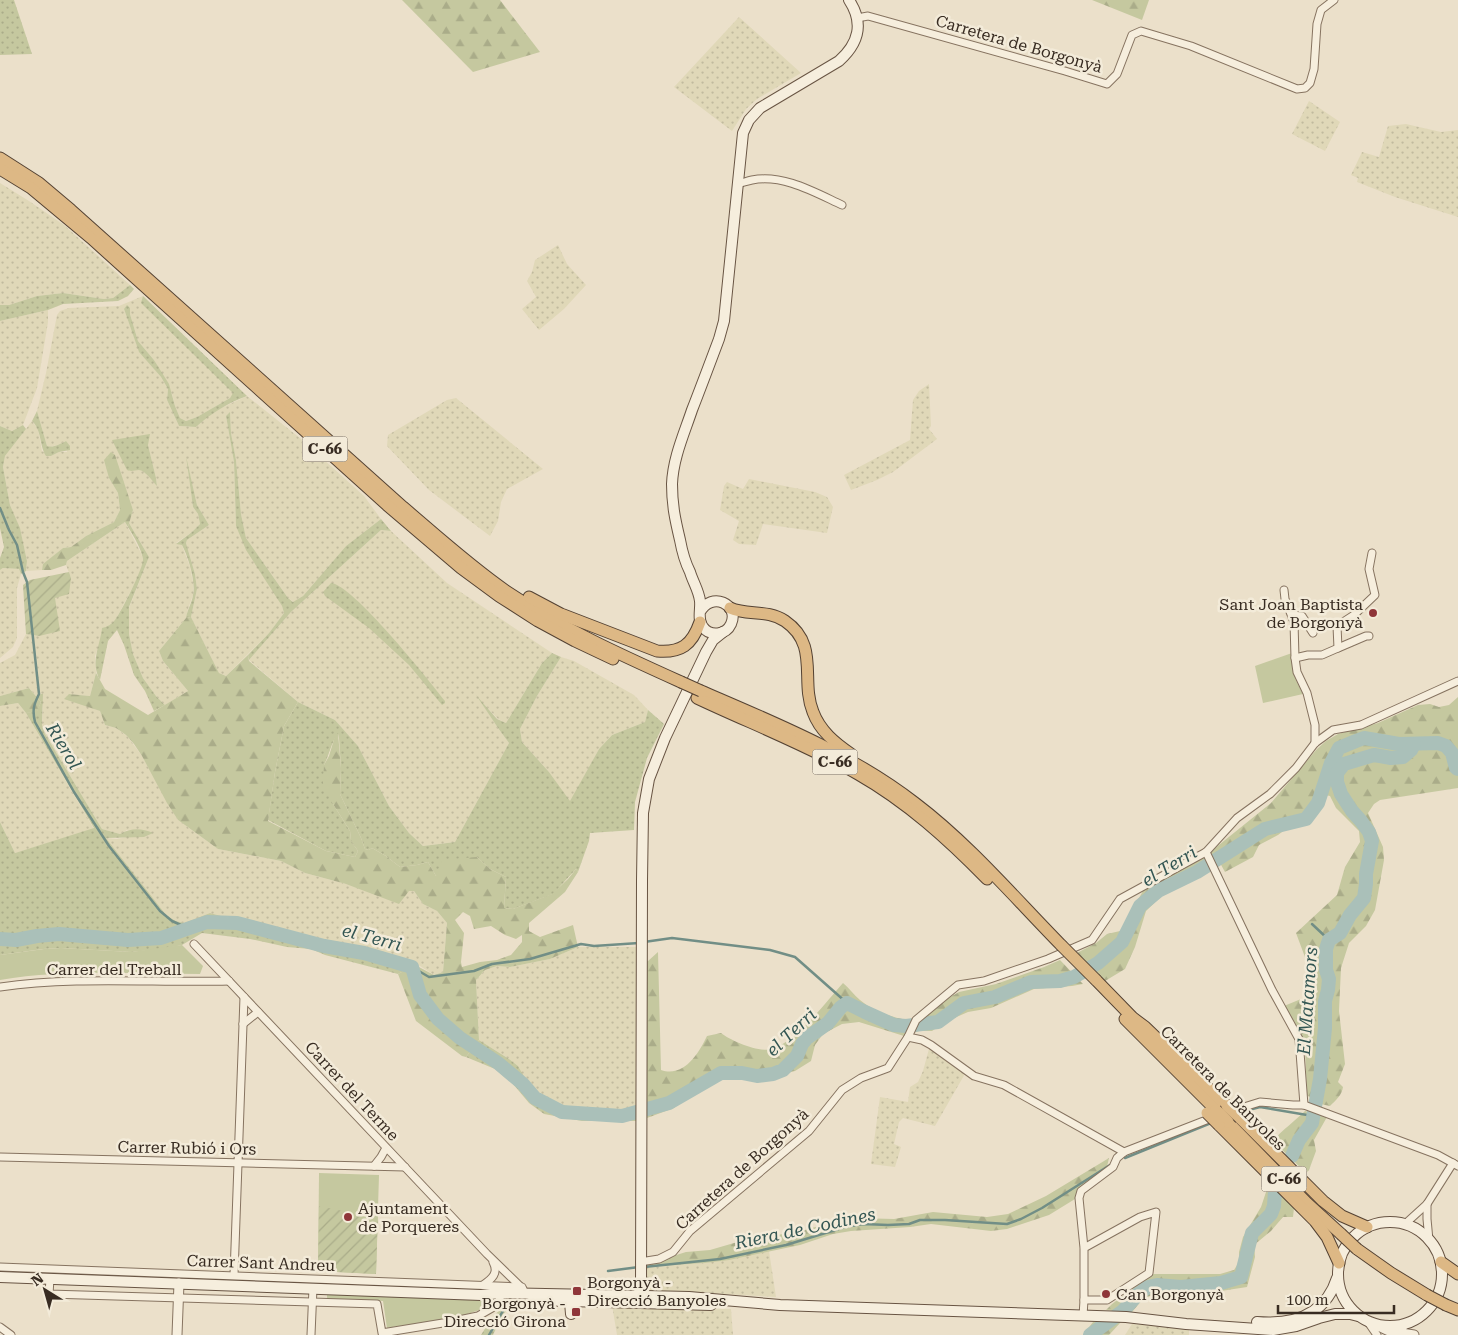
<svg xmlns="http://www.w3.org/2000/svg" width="1458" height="1335" font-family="'Roboto Serif',serif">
<defs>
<pattern id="farmland-dots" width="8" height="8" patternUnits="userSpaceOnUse" patternTransform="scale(1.25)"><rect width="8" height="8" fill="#e0d8b8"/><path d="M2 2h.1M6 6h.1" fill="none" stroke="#c1ba9e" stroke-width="1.8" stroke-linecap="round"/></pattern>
<pattern id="grass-dots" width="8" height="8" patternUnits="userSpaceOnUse" patternTransform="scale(1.25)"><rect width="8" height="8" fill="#c5c89f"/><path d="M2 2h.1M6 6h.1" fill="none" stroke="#aaac89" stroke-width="1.8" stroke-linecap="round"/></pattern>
<pattern id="forest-firs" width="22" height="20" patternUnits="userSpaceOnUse" patternTransform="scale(1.25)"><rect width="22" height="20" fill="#c5c89f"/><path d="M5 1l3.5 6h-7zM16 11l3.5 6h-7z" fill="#aaac89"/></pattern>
<pattern id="garden-furrows" width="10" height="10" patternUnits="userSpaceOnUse" patternTransform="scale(1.25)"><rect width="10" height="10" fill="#c5c89f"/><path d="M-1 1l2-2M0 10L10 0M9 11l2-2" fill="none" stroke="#aaac89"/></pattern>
</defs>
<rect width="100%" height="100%" fill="#ebe0ca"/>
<!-- farmland -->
<g fill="url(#farmland-dots)" fill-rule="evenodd">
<polygon points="739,17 801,73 757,99 746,109 732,131 674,87"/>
<polygon points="1309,101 1340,122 1325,151 1292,134"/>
<polygon points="1406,124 1441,132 1458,130 1458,217 1395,197 1357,182 1358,178 1351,175 1362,152 1379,157 1388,126"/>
<polygon points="0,183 29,201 64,225 130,285 113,298 104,299 63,293 37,296 9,305 0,305"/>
<polygon points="558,245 567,264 586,285 564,309 539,330 522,309 536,297 527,281 532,272 535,260"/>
<path d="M143,296l-1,7 92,90 -4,5 -33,19 -11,4 -6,-3 -5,-12 -3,-12 -18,-34 -16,-19 -8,-27v-6l-6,1 15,42 22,26 7,12 -1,11 12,26 17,1 11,-10 12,-8 28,-13 54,43 63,57 17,23 -35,27 -43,50 -9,6 -6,-4 -42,-60 -5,-24 -5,-54 -5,-27 -1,-20 -4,3 8,46 2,64 46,80 2,7 -15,20 -43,43 -7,-3 -28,-56 6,-28 -2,-15 -9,-31 1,-3 22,-15 -12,-20 -10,-43 6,45 5,7 2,10 -8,8 -16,11 6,2 8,22 3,16v12l-5,14 -2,9 -27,33 4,10 25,30 -23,14 -9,-9 -13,-18 -10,-24 -4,-20v-26l20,-51 -20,-34 4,-13 -14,-39 -10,7 9,15 2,17 -6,12 -28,14 -15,11 -8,1 -19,16 -2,6 -16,1 1,-10 -7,-32 -10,-24 -7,-38 2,-11 27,-35 6,8 4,22 9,5 8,-4h8l-1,-11 -8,4 -9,2 -2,-1 -10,-35 9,-38 11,-58 3,-4 9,-3 50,-2zM148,445l8,33 1,7 -11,-12 -6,-3z"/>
<polygon points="48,310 48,322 37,388 23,425 12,431 0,426 0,321"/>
<polygon points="929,384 931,426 929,429 937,439 893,472 877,480 851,490 844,475 910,440 913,400 919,391"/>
<polygon points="456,398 543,469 507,489 501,502 498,521 490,536 429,490 387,446 388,435 447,400"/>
<polygon points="749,479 815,492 827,497 833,507 827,533 763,524 756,545 739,544 733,540 739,521 720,510 724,486 727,482 743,489"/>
<polygon points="125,522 141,553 144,562 138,577 115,621 106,628 102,628 101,640 95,656 96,673 90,696 69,694 82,704 100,711 105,725 116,728 127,736 142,756 178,820 218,849 281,861 305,873 346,884 414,891 423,904 437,911 447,923 443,972 434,975 420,966 400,958 353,948 340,942 310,937 291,935 210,913 184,923 176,921 167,916 106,838 117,839 127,837 144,837 127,830 120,834 102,829 45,734 42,725 43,708 41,694 36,696 29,688 0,696 0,663 15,655 26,634 39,636 55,598 71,578 66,565 67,561"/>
<polygon points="381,530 391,531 447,583 552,653 542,663 506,723 498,719 479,699 498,728 509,743 455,842 423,846 409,833 389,806 358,746 335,720 298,702 249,660 291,612"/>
<polygon points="3,568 19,569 21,574 17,588 17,638 13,647 0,658 0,570"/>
<polygon points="561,657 574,661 634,695 648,710 645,722 612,735 599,749 570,802 549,772 522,742 520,729 537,696"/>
<polygon points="18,703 26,713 94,829 15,853 0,822 0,706"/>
<polygon points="578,947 638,947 637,1110 576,1108 560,1104 542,1095 528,1083 518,1066 509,1059 479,1040 476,980 485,970 497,966 510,967 550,959"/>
<polygon points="930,1045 966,1072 935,1126 903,1118 899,1122 894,1144 901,1147 895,1167 871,1164 880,1097 908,1102 910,1087 918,1082 923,1071"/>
<polygon points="769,1251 776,1297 706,1293 646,1292 646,1267 705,1263"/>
<polygon points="612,1305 716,1309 731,1309 733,1335 617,1335"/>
<polygon points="1132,1324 1189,1329 1189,1335 1125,1335"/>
</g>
<!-- grass -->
<g fill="url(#grass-dots)">
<polygon points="0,0 14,0 32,54 0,55"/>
<polygon points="130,285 134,289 128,296 118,301 63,304 48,310 0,321 0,305 9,305 37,296 63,293 104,299 113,298"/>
<path d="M143,296l104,100c-19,7 -36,17 -51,31l-17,-1 -12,-26 1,-11 -7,-12 -22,-25 -15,-43 3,-4 3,3v6l8,27 16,19 15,24 6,22 5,12 6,3 11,-4 33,-19 3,-5 -92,-90z"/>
<path d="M37,411l10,35c6,2 13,-2 19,-5l4,5v4l-11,2 -8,4h-5c-7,-11 -4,-26 -14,-35z"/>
<polygon points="230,412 231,433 236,460 241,514 246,538 288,598 293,602 303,596 346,546 381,519 391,531 381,530 291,612 249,660 248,655 269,633 284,613 282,606 246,550 236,526 234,462 226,416"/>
<polygon points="23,425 26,429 5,456 3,467 10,505 20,528 27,561 26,571 21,574 19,569 3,568 0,570 0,558 4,547 0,528 0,426 12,431"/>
<path d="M150,434l-2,11 8,33 1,8c-5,-5 -11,-15 -18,-16 -5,0 -7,2 -12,0l-15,-30z"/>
<path d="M186,456l11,49 12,20 -22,15 -1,3 9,31 2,15 -6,28 -5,1c1,-8 6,-15 7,-23 3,-13 -5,-39 -11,-50l-6,-1 16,-12 8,-8 -2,-10 -5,-7z"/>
<path d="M129,523l20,34 -20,50v27l4,20 10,24 13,18 9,9 -11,6 -9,-20 -11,-16 -10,-30 -7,-15 -9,11 -8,39c-10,-18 0,-34 2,-52 5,-1 10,-4 13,-8 6,-8 29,-53 28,-61 -2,-11 -9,-22 -15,-32z"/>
<path d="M331,583c21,1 98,97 114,118v2l-3,2 -33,-40 -40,-37 -44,-32 -2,-4z"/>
<path d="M552,653l9,4 -24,39 -17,33 2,13 27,30 21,29 29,-52 13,-14 33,-13 3,-12 16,14 -17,34 -12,44 -1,28 -44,3 -1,8 -11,31 -2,-3 -23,25 -40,15 -9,-1 2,-31 -16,-8 -13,-12 -41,19 -8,-14 -11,3 -17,2 -14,-11 -14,-8 -3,2 -4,-1 -4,-11 -21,-44 1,-26 -2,-30 -1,-4c-6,6 -9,22 -14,31l9,39 17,27 1,10 7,10 -3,6 -29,-6 -58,-31 7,-48 9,-46 14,-24 37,18 23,26 31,60 20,27 14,13 32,-4 54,-99 -11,-15 -22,-33 21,24 9,4 36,-60z"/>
<path d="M41,694h2l-1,31 3,9 57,95 18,5c11,-6 21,-6 33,-1l-9,4 -38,1 61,78 9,5 8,2 26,-10 81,22 19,2 30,5 13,6 47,10 15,7 -17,9 -73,-19 -14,-6 -24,-2 -37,-8 -48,-6 -20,12 -20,4 -31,3 -70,-4 -18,1 -43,6v-133l15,31 79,-25 -68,-115 11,-2 4,-9 -5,-6z"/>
<polygon points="479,1040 509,1059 518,1066 528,1083 542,1095 560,1104 576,1108 637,1110 636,1121 582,1121 544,1114 529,1103 513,1084 495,1069 466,1057"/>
<path d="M517,1301l-2,3 -12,10 -10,21h-12c9,-13 18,-31 36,-34z"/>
</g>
<!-- forest -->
<g fill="url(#forest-firs)" fill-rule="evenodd">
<polygon points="402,0 500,0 540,52 473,72"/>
<polygon points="1092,0 1149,0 1142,20"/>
<polygon points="111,452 115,455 133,510 128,527 125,522 67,561 66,565 51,570 42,570 43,564 63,548 71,547 86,536 114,522 120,510 118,493 109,478 104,460"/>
<path d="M191,617l28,56 7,3 22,-21 1,6 49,41 -14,24 -9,46 -7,49 58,30 29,6 3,-6 -7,-10 -1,-10 -17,-27 -10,-21 1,-18 5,-9 6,-20 3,-3 3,35 -1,26 21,44 4,11 4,1 3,-2 14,8 14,11 17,-2 11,-3 8,14 6,-16 35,-3 13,12 16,8 -2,31 9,1 39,-15 16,-15 8,-10 2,3 -13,20 -36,31v8l11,6 33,-12 5,22 -28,12 -40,8 -13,-1 -12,4 -9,10 3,60 -13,17 -4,-1 -46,-35 -18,-47 17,-9 19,10 9,-3 4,-49 -10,-12 -14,-7 -9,-13h-5l-10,13 -53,-20 -41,-11 -24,-12 -63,-12 -40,-29 -11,-17 -25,-47 -8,-12 -8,-9 -10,-7 -11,-3 -5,-14 -36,-12 5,-5 21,2 6,-23 9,16 43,26 40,-24 -25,-30 -4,-10 27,-33zM463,912l7,4 4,13 17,-3 14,9 11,4 6,-4v7l-11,13 -14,5 -17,2 -18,5 -1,-5 3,-29 -9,-13z"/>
<polygon points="29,688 41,702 37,712 26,713 18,703 0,706 0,696"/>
<path d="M1458,697v91l-78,12 -6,4 -6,9 15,34 1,13 -9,50 -9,16 -17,17 -8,25 -2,43 6,53 -7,18 5,5c-1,8 -7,13 -13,19l-14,-3 -9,-8 -2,-47 -3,-11 -18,-31 34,-14 -22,-59 41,-38 8,-28 15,-25 -1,-11 -23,-23 -6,-12 -5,-1 -20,25 -15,6 -12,9 -19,10 -6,12 -28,15 -5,-9 -49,24 -25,24 -11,36 -10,22 -20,12 -28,-28 19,-10 11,-9 13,-3 23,-40 8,-8 53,-26 67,-54 46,-54 9,-8 12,-7 40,-11 40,-18 12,-1 9,3 10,-2z"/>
<path d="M658,952l3,118c23,8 38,-17 46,-34l14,-3c10,8 39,20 51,16 24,-7 54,-47 71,-66 6,5 11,12 17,17 15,13 39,20 58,21l27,-21 14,-8 37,-8 48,-17 16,-7 23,24 -11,2 -38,3 -43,19 -23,4 -23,10 -13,9h-13l-15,5 -45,-14 -17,2 -19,10 -8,11 -4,16 -16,10 -38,10 -30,-6 -5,2 -21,8 -27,23 -27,10 -2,-156 3,-1z"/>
<path d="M1305,1111l22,6 -13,23 2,11 -7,19 -3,3 -33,-32c9,-11 22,-20 32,-30z"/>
<polygon points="1109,1158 1106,1171 1080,1190 1075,1199 1049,1215 1007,1229 991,1231 931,1224 910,1227 851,1231 833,1234 800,1245 729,1260 705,1263 646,1267 646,1263 657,1261 686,1252 710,1250 734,1243 805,1230 840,1220 857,1218 894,1219 933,1212 987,1217 1008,1214 1046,1196"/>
<polygon points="1264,1177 1294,1208 1293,1217 1283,1217 1271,1231 1254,1245 1255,1257 1247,1287 1221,1291 1187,1291 1157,1293 1143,1299 1132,1312 1106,1310 1112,1304 1152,1274 1220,1274 1234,1270 1239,1262 1239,1252 1243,1237 1261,1207 1266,1192"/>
<polygon points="1093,1322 1121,1322 1109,1335 1083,1335"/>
</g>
<!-- park -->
<g fill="#c5c89f">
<polygon points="1292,653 1292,665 1295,678 1303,694 1263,703 1255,666"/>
<path d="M182,945l21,21 -3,8c-67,0 -134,-5 -200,6v-25l44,-6 17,-1 70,4z"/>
<polygon points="319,1173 379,1175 376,1274 318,1271"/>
<path d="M327,1294l164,7c-8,17 -84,23 -104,27l-4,-27 -56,-2z"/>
</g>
<!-- garden -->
<g fill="url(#garden-furrows)">
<polygon points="69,572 71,578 69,594 55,598 60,631 39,636 26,634 23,585 30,580"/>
<polygon points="319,1206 358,1214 378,1214 376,1274 318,1271"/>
</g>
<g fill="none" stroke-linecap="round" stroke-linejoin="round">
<!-- stream -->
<g stroke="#718e86" stroke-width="2.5">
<path d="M0,508l9,22 8,15 6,27 4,10 12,112c-5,10 -7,16 -4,28l39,70 35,54 51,65 12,10 9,4 9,2"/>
<polyline points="1247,836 1252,838"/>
<polyline points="1312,924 1329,940"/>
<polyline points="644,942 672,938 770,950 795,957 847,1003"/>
<polyline points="412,967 429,977 474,971 492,964 530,959 581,944 594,946 639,943"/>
<polyline points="1245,1111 1260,1107 1313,1116"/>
<polyline points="1125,1158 1211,1123"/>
<polyline points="644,1267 720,1259 786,1245 845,1227 863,1224 888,1225 909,1224 920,1220 945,1220 1007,1224 1021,1219 1042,1208 1110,1165"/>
<polyline points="608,1271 639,1267"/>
<polyline points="489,1335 504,1309"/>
</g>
<!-- river -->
<g stroke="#aac0b9" stroke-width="14">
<polyline points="0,939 16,940 37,936 59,934 128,940 161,938 207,922 237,923 324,946 364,953 412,967 420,995 438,1019 460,1038 498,1063 523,1084 535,1098 562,1112 622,1116 669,1103 721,1073 742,1073 757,1076 773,1074 783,1070 797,1056 802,1044 807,1038 828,1023 841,1007 847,1003 865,1012 894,1025 906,1026 938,1022 964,1003 995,997 1031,982 1060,981 1074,977 1098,963 1122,942 1140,906 1158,891 1197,872 1265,829 1306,819 1318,803 1331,763 1339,748 1356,741 1364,738 1399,744 1438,743 1446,746 1452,753 1456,768 1458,769"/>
<polyline points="1292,1156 1299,1140 1312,1123 1320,1079 1325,1028 1325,1001 1328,990 1329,979 1326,970 1326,949 1329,940 1340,933 1350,915 1364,898 1366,884 1366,874 1372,841 1369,832 1361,821 1352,811 1341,794 1337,782 1337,773 1344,764 1374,755 1391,758 1403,757 1411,750 1414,744"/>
<polyline points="1090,1335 1123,1311 1138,1294 1148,1287 1157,1285 1181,1287 1221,1283 1241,1277 1252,1233 1271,1214 1274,1206 1275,1191"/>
</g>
<!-- minor casing -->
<g stroke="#867360" stroke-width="9">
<g id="minor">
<polyline points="857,18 868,16 1065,71 1107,84 1117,74 1132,35 1141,31 1191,46 1297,89 1305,88 1310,83 1314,69 1317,24 1321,10 1334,0"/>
<path d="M737,184c5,-1 10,-3 15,-4 31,-6 62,12 90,25"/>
<polyline points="1284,590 1285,599 1294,622 1295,658 1297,672 1307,693 1315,725 1315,743"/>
<polyline points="1292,615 1302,616 1313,633"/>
<polyline points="1338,648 1366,636 1369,636"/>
<polyline points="1295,658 1308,655 1322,655 1338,648 1337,626 1354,615 1375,595 1369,569 1372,553"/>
<polyline points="1206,852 1272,990 1299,1039 1304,1105"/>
<polyline points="194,944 487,1254 523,1289"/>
<path d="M0,987c76,-11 153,-4 229,-6"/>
<polyline points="243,1024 258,1012"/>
<polyline points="908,1037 922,1040 931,1045 974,1076 1004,1085 1124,1152"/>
<polyline points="1231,1111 1260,1102 1293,1105 1304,1105 1438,1155 1458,1166"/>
<polyline points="0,1157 405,1167"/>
<polyline points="374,1166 381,1157 386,1148"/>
<polyline points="1427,1204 1427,1219 1429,1240"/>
<polyline points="1405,1224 1427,1204 1453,1163"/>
<polyline points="1084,1248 1140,1217 1156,1212 1149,1273 1107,1300 1084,1300 1084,1248 1079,1198 1081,1191 1113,1167 1117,1158 1124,1152 1214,1117"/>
<polyline points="640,1262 659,1259 673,1252 690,1231 809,1131 842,1090 861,1078 888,1068 908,1037 916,1020 958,985 984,981 1048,959 1092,940 1120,899 1206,852 1237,818 1270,794 1296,768 1315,743 1333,730 1361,725 1458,681"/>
<polyline points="0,1267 522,1287"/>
<polyline points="234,1275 244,997"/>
<polyline points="50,1279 49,1294 377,1304 382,1333 449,1322 478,1316 492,1308 500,1299"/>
<path d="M483,1285c9,-6 16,-12 10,-23"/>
<polyline points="1083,1316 1084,1300"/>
<polyline points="1368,1322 1377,1335"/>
<polyline points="0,1327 11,1335"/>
<polyline points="311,1335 313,1288"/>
<polyline points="1399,1335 1405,1324"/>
</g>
</g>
<!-- tertiary casing -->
<g stroke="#867360" stroke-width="11">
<g id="tertiary">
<polyline points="1376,1325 1389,1331 1414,1335"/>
<polyline points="177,1335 179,1283"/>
</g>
</g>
<!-- secondary casing -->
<g stroke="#685443" stroke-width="12">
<g id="secondary">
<path d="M700,612c11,-21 40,-8 31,12 -5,11 -21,13 -28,3 -6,-8 -2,-17 -3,-26 -1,-10 -7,-19 -10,-29 -5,-10 -8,-21 -10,-32 -5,-21 -8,-35 -8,-56 1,-26 12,-50 20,-74 9,-23 18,-47 27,-71l5,-18 19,-188 6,-13 11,-12 79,-47c20,-18 25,-38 10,-61"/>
<circle cx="1390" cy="1274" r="52"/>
<polyline points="0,1277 481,1295 500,1293 646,1296 689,1297 780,1305 1126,1317 1186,1324 1273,1330 1296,1326 1319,1318 1335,1314 1350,1314 1358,1316"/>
<polyline points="639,1295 639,1292 641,1289 642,880 643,813 649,779 665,738 706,652 713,640 723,632"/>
<polyline points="564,1299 570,1302 571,1314"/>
<polyline points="533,1300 711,1305"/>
<path d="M1257,1322c36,3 68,-6 80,-44"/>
</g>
</g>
<!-- trunk casing -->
<g stroke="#544233" stroke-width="13">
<g id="trunk">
<path d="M0,158l39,25 32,27 332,297c34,29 67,59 103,84 55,37 115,64 175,91"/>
<polyline points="0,169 31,188 91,238 387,505 461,568 499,596 538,621 575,641 613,659"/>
<path d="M529,597l32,17 96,37c24,2 35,-6 43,-29"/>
<path d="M730,608c17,8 37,1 55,13 35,24 15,59 28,91 7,19 22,31 38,42"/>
<path d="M701,691c72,31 151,63 214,112 54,41 98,93 146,142"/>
<path d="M697,698c53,25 110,47 161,76 49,28 90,65 129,105"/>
<polyline points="1096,980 1133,1018 1145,1027 1227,1106"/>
<polyline points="1125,1019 1216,1110"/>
<polyline points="1240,1118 1323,1201 1342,1216 1367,1227"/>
<polyline points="1228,1122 1307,1203 1341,1234"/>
<polyline points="1219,1125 1315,1221 1327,1237 1339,1263"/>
<polyline points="1357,1249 1391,1273 1427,1295"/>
<polyline points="1441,1262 1458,1274"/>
<polyline points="1446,1305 1458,1310"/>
</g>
</g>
<!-- minor -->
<use href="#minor" stroke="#f6eedd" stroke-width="7"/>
<!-- tertiary -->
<use href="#tertiary" stroke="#f6eedd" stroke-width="9"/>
<!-- secondary -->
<use href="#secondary" stroke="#f6eedd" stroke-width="10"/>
<!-- trunk -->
<use href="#trunk" stroke="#ddb885" stroke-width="11"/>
<!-- trunk-bridge casing -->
<g stroke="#544233" stroke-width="13" stroke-linecap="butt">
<g id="trunk-bridge">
<polyline points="681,682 701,691"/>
<polyline points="1061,945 1096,980"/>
<polyline points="1227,1106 1240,1118"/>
<polyline points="1216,1110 1228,1122"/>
<polyline points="1207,1113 1219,1125"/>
<polyline points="1341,1234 1357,1249"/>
<polyline points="1427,1295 1446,1305"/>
</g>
</g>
<!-- trunk-bridge -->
<use href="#trunk-bridge" stroke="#ddb885" stroke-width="11"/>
</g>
<!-- markers -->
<g fill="#8f3639" stroke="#f3ebd9" stroke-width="2">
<circle cx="1373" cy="613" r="5"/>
<circle cx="348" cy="1217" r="5"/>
<rect x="572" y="1286" width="10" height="10" rx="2.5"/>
<circle cx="1106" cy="1294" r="5"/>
<rect x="571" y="1307" width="10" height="10" rx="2.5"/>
</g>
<g text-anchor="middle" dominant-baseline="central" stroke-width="5" stroke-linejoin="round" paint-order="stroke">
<!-- shield labels -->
<g fill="#f3ebd9" stroke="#706559" stroke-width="1">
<rect x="302.5" y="436.5" width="45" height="25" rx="4"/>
<rect x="812.5" y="749.5" width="45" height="25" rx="4"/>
<rect x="1261.5" y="1166.5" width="45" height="25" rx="4"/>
</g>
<g font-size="15" font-weight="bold" fill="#382c22">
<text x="325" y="449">C-66</text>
<text x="835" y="762">C-66</text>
<text x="1284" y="1179">C-66</text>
</g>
<!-- street labels -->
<g font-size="16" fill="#382c22" stroke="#f3ebd9">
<text transform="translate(1019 44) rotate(16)">Carretera de Borgonyà</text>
<text x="114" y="969">Carrer del Treball</text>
<text transform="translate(1223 1088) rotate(45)">Carretera de Banyoles</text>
<text transform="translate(352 1091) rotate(47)">Carrer del Terme</text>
<text transform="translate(187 1148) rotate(1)">Carrer Rubió i Ors</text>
<text transform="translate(742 1169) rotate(-42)">Carretera de Borgonyà</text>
<text transform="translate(261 1263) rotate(2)">Carrer Sant Andreu</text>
</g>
<!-- poi labels -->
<g font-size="16" fill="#382c22" stroke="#f3ebd9" text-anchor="start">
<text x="1363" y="604" text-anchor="end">Sant Joan Baptista<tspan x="1363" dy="18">de Borgonyà</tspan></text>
<text x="358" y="1208">Ajuntament<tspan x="358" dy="18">de Porqueres</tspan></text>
<text x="587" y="1282">Borgonyà -<tspan x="587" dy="18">Direcció Banyoles</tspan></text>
<text x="1116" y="1294">Can Borgonyà</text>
<text x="566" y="1303" text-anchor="end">Borgonyà -<tspan x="566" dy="18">Direcció Girona</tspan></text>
</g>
<!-- water labels -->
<g font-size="18" font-style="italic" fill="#335653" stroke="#f3ebd9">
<text transform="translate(64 746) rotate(59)">Rierol</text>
<text transform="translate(1169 866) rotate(-31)">el Terri</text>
<text transform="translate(372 937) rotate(15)">el Terri</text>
<text transform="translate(1307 1001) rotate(-86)">El Matamors</text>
<text transform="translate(791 1032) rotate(-43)">el Terri</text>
<text transform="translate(805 1228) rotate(-12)">Riera de Codines</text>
</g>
</g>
<!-- north arrow -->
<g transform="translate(45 1290) rotate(323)" stroke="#f3ebd9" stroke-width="4" paint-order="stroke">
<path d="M0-4L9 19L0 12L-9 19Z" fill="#382c22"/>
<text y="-8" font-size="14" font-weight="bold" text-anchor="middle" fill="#382c22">N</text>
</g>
<!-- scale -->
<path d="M1278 1305v8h116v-8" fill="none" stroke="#382c22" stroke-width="2.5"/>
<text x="1286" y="1305" font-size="15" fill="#382c22" stroke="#f3ebd9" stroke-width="4" paint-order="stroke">100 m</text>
</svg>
